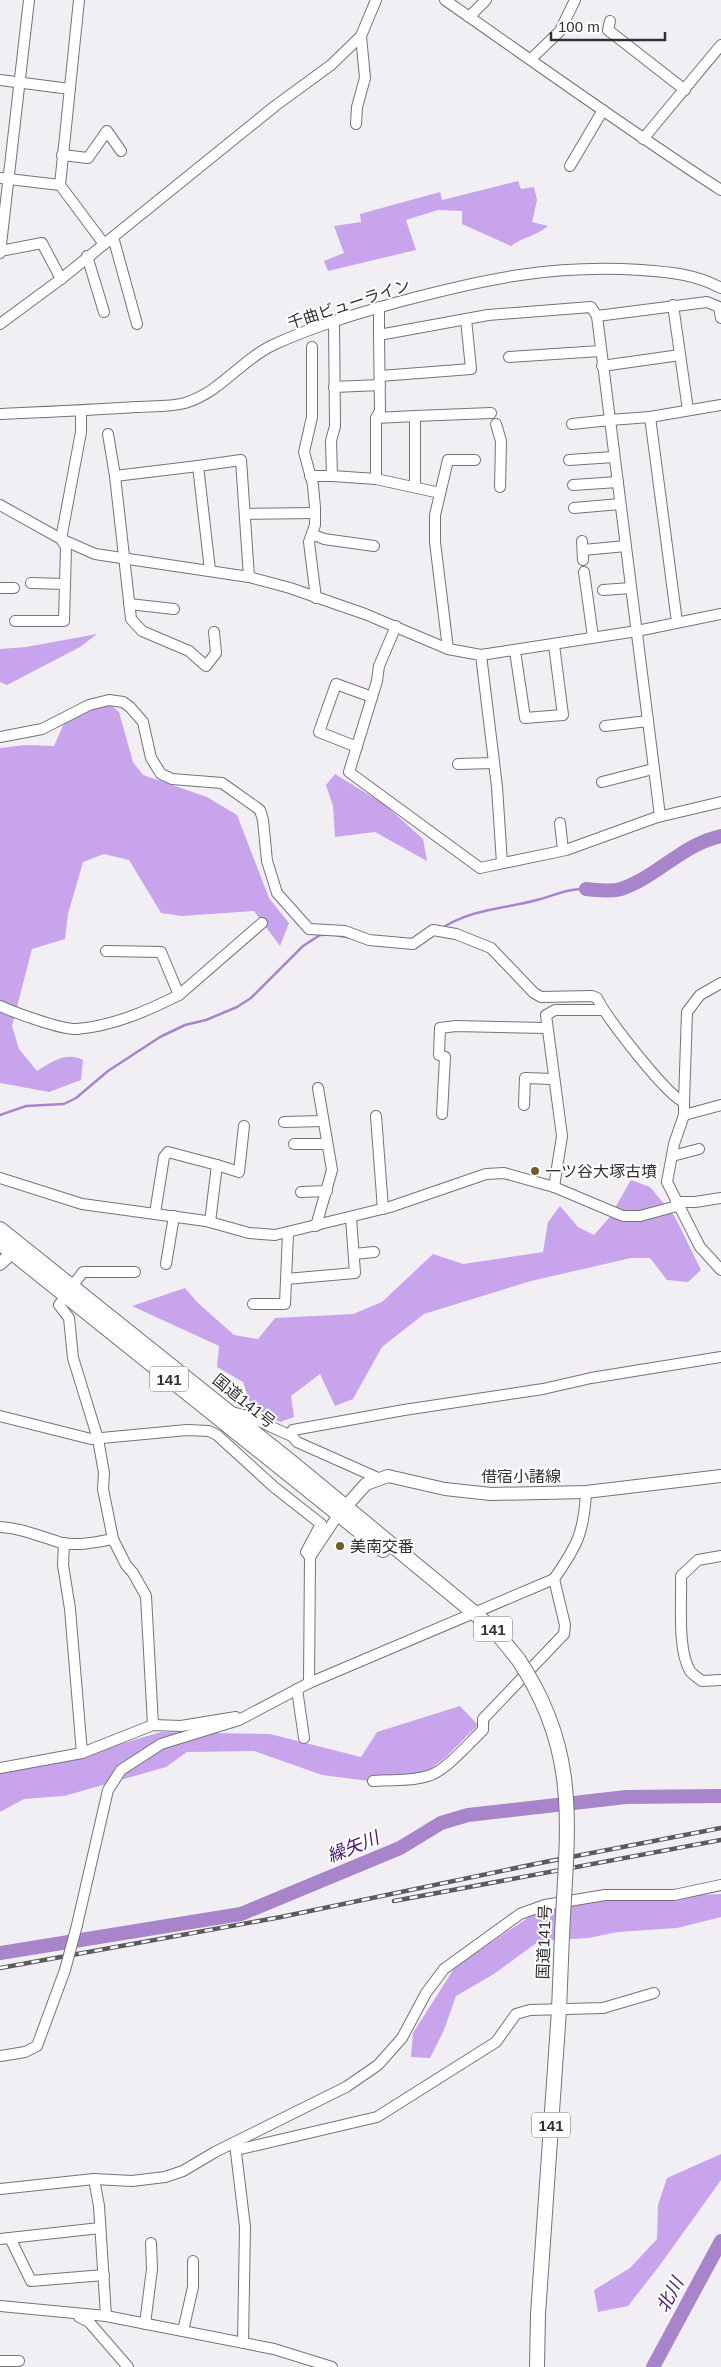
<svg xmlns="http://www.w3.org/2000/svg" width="721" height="2367" font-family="Arial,'Noto Sans JP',sans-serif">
<rect width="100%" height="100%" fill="#f2eff4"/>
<!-- forest -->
<g fill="#c8a4ec">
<path d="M518,181l3,8 13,-2 3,13 -5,22 16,4c-11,10 -26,11 -37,20l-49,-22v-13l-24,-1 -32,10 10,30 -88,21 -4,-10 20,-8 -10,-27 27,-4 -1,-8 80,-22 2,8z"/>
<polygon points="97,634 80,647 7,685 0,682 0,649 26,647"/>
<path d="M109,703l10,9 14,50 10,13 64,22 30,18 32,83 20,25 -9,23 -26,-35 -72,5 -21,-3 -32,-53 -25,-6 -21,8 -15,52 -3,25 -33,10 -20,77 7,23 18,22c14,-9 29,-20 46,-11l-2,20 -32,12 -49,-9v-335l25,-3 29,1 12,-27z"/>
<polygon points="335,774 384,804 423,839 427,861 375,832 335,837 333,806 326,785"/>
<polygon points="631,1180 650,1187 675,1217 701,1270 688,1282 667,1280 650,1258 631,1258 531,1281 424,1314 382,1347 353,1399 335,1406 320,1374 291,1396 294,1417 280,1422 252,1408 243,1382 217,1367 219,1346 132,1306 185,1288 198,1303 234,1335 258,1339 275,1318 353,1314 382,1302 433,1254 463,1264 543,1252 548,1222 560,1206 578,1227 594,1235 609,1218"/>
<polygon points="460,1706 478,1725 446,1757 408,1786 322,1775 254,1751 187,1752 166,1767 64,1796 24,1799 0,1812 0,1769 60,1762 161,1732 270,1734 361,1757 377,1732"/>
<polygon points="721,1894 721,1917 677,1928 618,1932 588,1938 539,1941 494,1974 456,1996 444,2030 430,2058 411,2057 413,2033 455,1967 532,1915 604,1899"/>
<polygon points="721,2154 721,2180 660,2265 628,2306 598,2312 594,2290 630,2268 657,2239 658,2205 667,2178"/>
</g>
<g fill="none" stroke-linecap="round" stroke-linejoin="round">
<!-- stream -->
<g stroke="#a884ca" stroke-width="2.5">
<path d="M441,929c29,-20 63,-20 96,-29 16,-4 31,-12 49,-11"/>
<polyline points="336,935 351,938"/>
<polyline points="0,1115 26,1106 64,1104 76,1098 108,1071 160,1037 185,1025 206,1020 237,1007 251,998 303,946 320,935 324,935"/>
</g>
<!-- river -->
<g stroke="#a884ca" stroke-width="14">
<path d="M586,889c11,1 24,3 35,0 36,-12 62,-45 100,-53"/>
<polyline points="0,1953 241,1914 400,1848 441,1823 468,1815 626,1797 721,1796"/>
<polyline points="653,2367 721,2241"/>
</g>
<!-- minor casing -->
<g stroke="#757378" stroke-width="12">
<g id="minor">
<polyline points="79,0 60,185 104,244"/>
<path d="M445,0c92,64 182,129 276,190"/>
<polyline points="469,17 486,0"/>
<polyline points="610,21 608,30 685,90"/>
<polyline points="531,59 560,31 575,0"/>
<polyline points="0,80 70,89"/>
<polyline points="356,124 357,107 365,78 361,36"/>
<polyline points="643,139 721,45"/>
<polyline points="62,155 88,158 107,131 121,151"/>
<polyline points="570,166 603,110"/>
<polyline points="0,178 60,185"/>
<polyline points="113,237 137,324"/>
<polyline points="0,251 42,243 61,279"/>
<polyline points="0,253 29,0"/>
<polyline points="87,256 104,312"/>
<polyline points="673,305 688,410"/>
<polyline points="379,307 379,335 488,315 591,307 597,316"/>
<polyline points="721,318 719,307 707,302 597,316 610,420 650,417 721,405"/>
<polyline points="334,322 335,426 331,441 332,476 376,479 440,493"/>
<polyline points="0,324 61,279 275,106 331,65 361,36 376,0"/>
<polyline points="312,347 312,417 304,452 313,485 315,508 315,525 309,542 316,598"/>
<polyline points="509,357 600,351"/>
<polyline points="602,366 680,355"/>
<polyline points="380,376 471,369 466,319"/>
<polyline points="334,387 380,385"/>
<path d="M0,414c45,-2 91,-4 136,-7 15,-1 34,0 49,-4 36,-11 56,-43 88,-58 41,-19 86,-32 129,-44 83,-22 152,-37 239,-31 28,2 54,4 80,18"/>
<polyline points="415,416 491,413"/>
<polyline points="650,417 677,622"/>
<polyline points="376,418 415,416 415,486"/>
<polyline points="496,424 501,441 500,487"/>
<polyline points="108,434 115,476"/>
<polyline points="569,460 614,457"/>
<polyline points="198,466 115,476 131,619 142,631 189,651 206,666 216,653 214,632"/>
<polyline points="310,476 332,476"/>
<polyline points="376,479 376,418 380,411 379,335"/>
<polyline points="573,485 618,482"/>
<polyline points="0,505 61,539 95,554 249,577 290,588 365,614 448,649 481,655 637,631 721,614"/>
<polyline points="574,508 620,504"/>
<polyline points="245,514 315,513"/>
<polyline points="312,534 324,539 374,546"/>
<polyline points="582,541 583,560"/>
<polyline points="583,550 626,546"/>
<polyline points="210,570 198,466 241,460 249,577"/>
<polyline points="584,572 593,637"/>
<polyline points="31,583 65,584"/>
<polyline points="0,588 14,588"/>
<polyline points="603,590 631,588"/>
<polyline points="129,604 174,609"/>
<polyline points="15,621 64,621 66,547 61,539 81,432 81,411"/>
<polyline points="396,626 379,666 377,681 349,772 480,868 566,850 660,816 610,420 572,424"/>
<polyline points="448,649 435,542 435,515 448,460 475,460"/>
<polyline points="515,651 525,718 563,715 554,645"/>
<polyline points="481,655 497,787 502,863"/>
<polyline points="605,726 648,721"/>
<path d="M0,737l42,-8 47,-24 20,-5 14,2 7,5 13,15 8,36 10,16 11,5 50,4 38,27 3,10 4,41 10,32 32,36 36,2 24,9 44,4 20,-14 23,4 35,14 43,45 7,4 51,-1 5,2c9,19 70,98 87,104v13l-10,29 -7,38 33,65 21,23"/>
<polyline points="357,747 319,732 336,684 372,697"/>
<polyline points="458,764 494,763"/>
<polyline points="602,782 653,769"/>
<polyline points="658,817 721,802"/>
<polyline points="560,823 563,850"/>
<polyline points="179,995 262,923"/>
<path d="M0,1006c16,7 62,24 77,23 36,-3 70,-18 102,-34l-18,-43 -55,-1"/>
<polyline points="684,1102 687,1012 700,995 721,983"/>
<polyline points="524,1105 525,1078 553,1079"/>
<polyline points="442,1114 445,1057 439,1055 440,1028 456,1026 546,1028"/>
<polyline points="684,1115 721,1105"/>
<polyline points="376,1116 383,1209"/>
<polyline points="284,1122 323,1121"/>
<polyline points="294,1144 327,1144"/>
<polyline points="672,1156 699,1149"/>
<polyline points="217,1165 239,1172 244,1126"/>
<polyline points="0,1178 82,1204 206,1221 249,1233 275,1235 390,1207 486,1174 504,1173 554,1187 623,1216 640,1216 677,1206"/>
<polyline points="554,1187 562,1136 546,1015 555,1010 603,1010"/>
<polyline points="301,1192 327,1191"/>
<polyline points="676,1202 695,1202 721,1198"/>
<polyline points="155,1213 164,1157 168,1152 217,1165 210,1222"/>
<polyline points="316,1226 332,1170 318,1088"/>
<polyline points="354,1254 374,1252"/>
<polyline points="166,1264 174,1216"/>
<polyline points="286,1279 355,1273 351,1218"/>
<polyline points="73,1285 83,1272 135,1272"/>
<polyline points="66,1295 59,1305 69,1318 73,1358 98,1439 104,1473 103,1489 113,1539 126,1565 133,1573 146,1596 153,1725"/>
<polyline points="253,1304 285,1304 288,1233"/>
<path d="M230,1412c22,3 41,16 62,24"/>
<polyline points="0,1416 91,1439 187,1430 209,1431 217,1435 274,1487 321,1524 306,1552 310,1557"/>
<polyline points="378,1478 297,1442 292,1436 293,1430 404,1410 543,1389 591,1378 721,1357"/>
<path d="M0,1527c22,1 41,10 62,16 16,3 35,-1 51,-4"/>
<polyline points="64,1543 63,1565 70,1609 82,1753"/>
<path d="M721,1556l-23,4 -17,16c1,26 -4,73 9,95 3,4 8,7 12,10l19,-1"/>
<path d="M309,1683l245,-104c23,-33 30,-46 32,-87"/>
<polyline points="297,1689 304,1738"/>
<polyline points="0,1768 82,1753 153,1725 181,1726 236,1717"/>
<path d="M373,1781c19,-2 37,1 55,-5 18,-5 41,-33 55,-46v-11l81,-85 1,-9 -11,-46"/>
<polyline points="77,1925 108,1790 121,1770 161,1744 239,1720 309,1683 310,1557 338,1515"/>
<polyline points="0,2056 25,2052 37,2046 65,1970"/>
<polyline points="235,2144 245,2227 243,2343"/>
<polyline points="236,2150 377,2117 496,2042 516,2014 530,2010 603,2008 654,1993"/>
<polyline points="94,2179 99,2206 106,2316"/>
<polyline points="0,2189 94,2179 132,2181 165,2177 183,2171 215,2152 346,2087 378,2065 402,2038 426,1993 444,1969 520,1914 545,1905 605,1895 674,1895 721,1885"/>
<polyline points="10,2238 31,2281 104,2275"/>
<polyline points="0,2239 100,2228"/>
<polyline points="0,2306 106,2316 274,2349 332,2367"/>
<polyline points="79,2317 89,2322 128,2367"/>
<polyline points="145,2324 152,2269 151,2243"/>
<polyline points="183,2331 193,2287 193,2261"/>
<polyline points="0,2361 19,2361"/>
</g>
</g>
<!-- major casing -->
<g stroke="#757378" stroke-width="14">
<g id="major">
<polyline points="0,1264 18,1247"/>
<polyline points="340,1513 366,1484 388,1476 445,1489 491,1494 586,1492 721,1476"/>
</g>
</g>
<!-- highway casing -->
<g stroke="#757378" stroke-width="16">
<g id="highway">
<polyline points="0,1229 295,1465 472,1611 496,1632 518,1659"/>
<polyline points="0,1243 383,1550"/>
<polyline points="537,2367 538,2314 559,2010 562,1935"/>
</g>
</g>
<!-- minor -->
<use href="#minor" stroke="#fff" stroke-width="10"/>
<!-- major -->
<use href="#major" stroke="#fff" stroke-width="12"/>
<!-- highway -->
<use href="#highway" stroke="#fff" stroke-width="14"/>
<!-- rail casing -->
<g stroke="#5c5a5d" stroke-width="4.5">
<g id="rail">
<polyline points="394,1901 721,1840"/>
<polyline points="0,1968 281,1917 540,1863 721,1828"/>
</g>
</g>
<!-- rail -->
<use href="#rail" stroke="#fff" stroke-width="2.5" stroke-dasharray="8" stroke-linecap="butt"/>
<!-- minor-bridge casing -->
<g stroke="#757378" stroke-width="12" stroke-linecap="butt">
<polyline id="minor-bridge" points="65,1970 77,1925"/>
</g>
<!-- highway-bridge casing -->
<g stroke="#757378" stroke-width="16" stroke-linecap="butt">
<path id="highway-bridge" d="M518,1659c63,94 49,169 44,276"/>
</g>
<!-- minor-bridge -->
<use href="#minor-bridge" stroke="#fff" stroke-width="10"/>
<!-- highway-bridge -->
<use href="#highway-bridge" stroke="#fff" stroke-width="14"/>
</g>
<!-- markers -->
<g fill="#6c5e2b" stroke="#fff" stroke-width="2">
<circle cx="535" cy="1171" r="5"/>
<circle cx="340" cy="1546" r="5"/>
</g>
<g text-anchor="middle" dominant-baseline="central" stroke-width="4" stroke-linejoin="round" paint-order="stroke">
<!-- shield labels -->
<g fill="#fff" stroke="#6f6e70" stroke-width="1">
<rect x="150" y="1366.5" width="38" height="25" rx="4"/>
<rect x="474" y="1616.5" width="38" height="25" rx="4"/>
<rect x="532" y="2112.5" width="38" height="25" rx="4"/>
</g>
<g font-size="15" font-weight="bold" fill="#313032">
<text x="169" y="1379">141</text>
<text x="493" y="1629">141</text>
<text x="551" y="2125">141</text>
</g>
<!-- street labels -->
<g font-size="16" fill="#313032" stroke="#fff">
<text transform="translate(349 304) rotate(-18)">千曲ビューライン</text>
<text transform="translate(244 1401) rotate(39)">国道141号</text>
<text x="521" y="1476">借宿小諸線</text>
<text transform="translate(544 1942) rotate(-88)">国道141号</text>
</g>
<!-- poi labels -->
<g font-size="16" fill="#313032" stroke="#fff" text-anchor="start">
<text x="545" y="1171">一ツ谷大塚古墳</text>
<text x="350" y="1546">美南交番</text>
</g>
<!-- water labels -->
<g font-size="18" font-style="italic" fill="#48166a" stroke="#fff">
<text transform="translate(353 1847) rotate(-22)">繰矢川</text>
<text transform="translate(670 2295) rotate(-62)">北川</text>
</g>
</g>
<!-- scale -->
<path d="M551 32v8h114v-8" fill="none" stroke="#313032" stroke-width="2.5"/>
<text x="558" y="32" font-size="15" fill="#313032" stroke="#ffffff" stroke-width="4" paint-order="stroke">100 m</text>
</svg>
